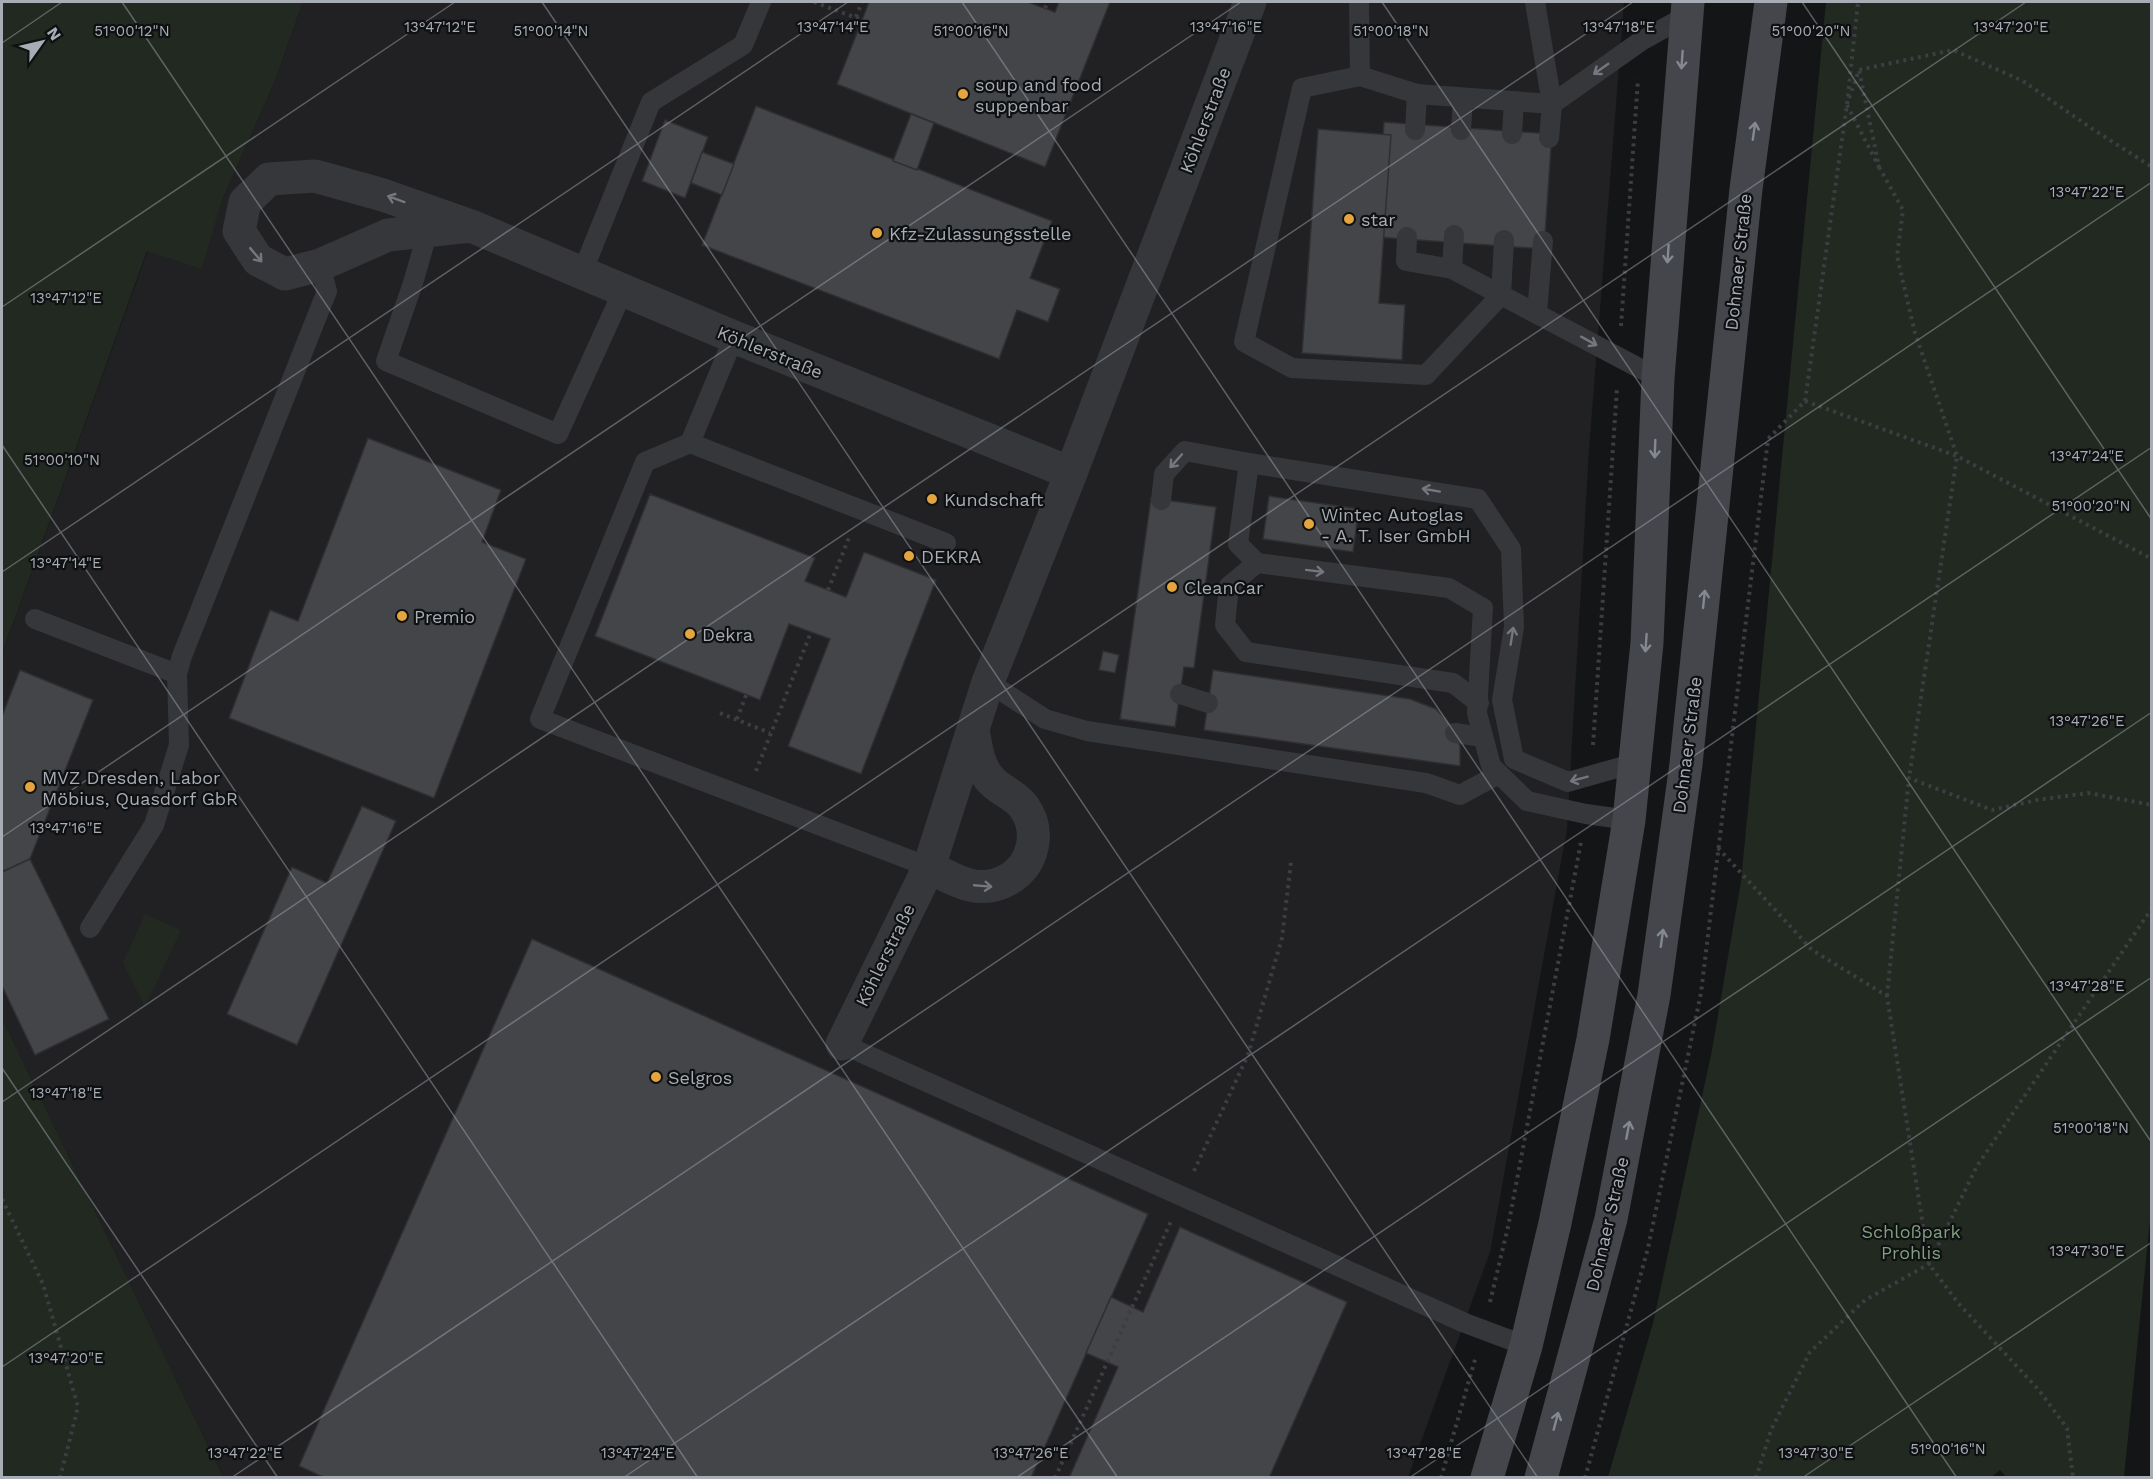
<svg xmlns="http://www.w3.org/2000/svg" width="2153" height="1479" font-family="'Work Sans',sans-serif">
<rect width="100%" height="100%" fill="#141516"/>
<!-- built -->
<polygon fill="#212123" points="303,2 1624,2 1589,450 1567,829 1490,1252 1408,1477 223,1477 2,1018 2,654 148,250 202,268 223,198 275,81"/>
<!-- green -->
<g fill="#212921">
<polygon points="2,2 303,2 275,81 223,198 202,269 147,251 2,654"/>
<polygon points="1826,2 2151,2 2152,1201 2124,1477 2006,1477 2000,1470 1990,1478 1608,1477 1653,1323 1712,1050 1741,881"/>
<polygon points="145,914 181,930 145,1007 123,963"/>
<polygon points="2,1018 223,1477 2,1477"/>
</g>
<!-- building -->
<g fill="#444549" stroke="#2f2f32" stroke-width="1.5">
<polygon points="869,2 1028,2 1055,12 1059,2 1110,2 1045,167 837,84"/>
<polygon points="756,106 1052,221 1030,278 1060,289 1048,322 1017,310 999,359 702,245"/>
<polygon points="911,114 934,123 917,170 893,161"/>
<polygon points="665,120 708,137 685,198 642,181"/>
<polygon points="1384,122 1552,134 1544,249 1376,237"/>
<polygon points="1318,129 1391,135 1379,303 1405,305 1402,360 1302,353"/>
<polygon points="702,152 734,164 722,195 691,183"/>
<polygon points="368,438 501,490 482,542 526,559 434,798 229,718 270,610 298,621"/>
<polygon points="650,494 815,558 805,581 846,597 864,552 936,580 861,774 788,746 830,639 789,624 760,700 595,636"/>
<polygon points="1269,496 1359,509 1353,552 1263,539"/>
<polygon points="1151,498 1216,507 1194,668 1184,667 1175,727 1120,719"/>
<polygon points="1103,651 1119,655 1115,673 1099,670"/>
<polygon points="20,670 93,700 30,859 2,872 2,716"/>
<polygon points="1213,670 1410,699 1436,709 1452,726 1460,746 1460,766 1204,730"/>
<polygon points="362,806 396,821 297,1045 227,1014 292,867 327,883"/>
<polygon points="30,859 109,1019 35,1055 2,986 2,872"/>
<polygon points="532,939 1148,1214 1031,1478 325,1478 299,1466"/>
<polygon points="1180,1227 1347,1302 1269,1478 1069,1478 1118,1367 1086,1353 1111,1297 1143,1312"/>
</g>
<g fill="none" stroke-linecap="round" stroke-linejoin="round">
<!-- path -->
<g stroke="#3c3e42" stroke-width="4" stroke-dasharray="3 4.5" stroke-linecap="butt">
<polyline points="814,2 862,20"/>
<polyline points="1045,8 1048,2"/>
<polyline points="856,17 862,2"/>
<polyline points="1849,98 1859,70 1953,50 2023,81 2091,128 2152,167"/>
<polyline points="1847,105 1879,167 1859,70"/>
<polyline points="1879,167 1903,210 1897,256 1915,333 1957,456 1909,778"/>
<polyline points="1621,326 1638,79"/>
<polyline points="1805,401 1957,456 2152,559"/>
<polyline points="828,590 850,535"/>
<polyline points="720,713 770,733"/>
<polyline points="737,719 746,695"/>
<polyline points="1593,745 1617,388"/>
<polyline points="756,771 811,632"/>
<polyline points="1718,848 1812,950 1887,996 1929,1264 1958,1303 2038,1389 2067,1428 2073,1478"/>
<polyline points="1887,996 1909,778 1992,810 2037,800 2088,793 2152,805"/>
<polyline points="1194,1171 1248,1055 1282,938 1291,862"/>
<polyline points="2,1199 43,1284 78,1407 60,1478"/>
<polyline points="1490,1302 1508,1227 1581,842"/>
<polyline points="1055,1478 1171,1221"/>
<polyline points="1441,1478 1476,1356"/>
<polyline points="1585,1478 1648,1248 1701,993 1768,439 1805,401 1847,104 1858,2"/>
<polyline points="1756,1478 1771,1430 1810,1352 1865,1300 1929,1264 1977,1166 2152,908"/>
</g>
<!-- service -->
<g stroke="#36373b" stroke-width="20">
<polyline points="1359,2 1360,76 1417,94 1552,104 1641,41 1686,16"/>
<polyline points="1535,2 1552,104 1549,138"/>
<polyline points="1360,76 1302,88 1244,342 1292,368 1426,375 1501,295 1504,240"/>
<polyline points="1415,130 1417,94"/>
<polyline points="1461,130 1463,98"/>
<polyline points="1512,134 1514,101"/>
<polyline points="428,231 413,283 386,361 558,434 623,291"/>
<polyline points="1407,237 1406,261 1452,269 1658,378"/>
<polyline points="1452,269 1454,235"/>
<polyline points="582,273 651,102 743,45 761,2"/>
<polyline points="1537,313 1543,241"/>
<polyline points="734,337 690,443 645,462 540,719 929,867"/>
<polyline points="690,443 946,543"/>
<polyline points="1249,463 1238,544 1257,563 1449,588 1483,608 1477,713 1491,766 1527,801 1586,814 1629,820"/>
<polyline points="1161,500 1164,474 1185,451 1249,463 1478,499 1511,549 1514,627 1502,700 1514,759 1568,782 1635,763"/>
<polyline points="1257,563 1229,586 1225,625 1246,652 1453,683 1479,703"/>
<polyline points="35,619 177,674 179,745 154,825 90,928"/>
<polyline points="177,674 182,656 327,291 320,265"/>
<polyline points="988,682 1045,719 1087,731 1426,783 1460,795 1499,774"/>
<polyline points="1180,694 1208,703"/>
<polyline points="1455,733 1483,737"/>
<polyline points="842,1044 1465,1323 1526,1346"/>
</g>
<!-- minor -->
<g stroke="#36373b" stroke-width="33">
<polyline points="471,226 388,235 320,265 285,274 258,260 239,231 245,202 269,179 315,176 383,195 471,226 734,337 1071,473"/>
<path d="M929,867c27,14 51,29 80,12 25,-15 32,-48 15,-72 -8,-12 -26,-17 -35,-29 -11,-13 -13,-32 -16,-48"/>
<polyline points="842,1044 929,867 988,682 1071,473 1250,2"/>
</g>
<!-- secondary -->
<g stroke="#44464b" stroke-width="33">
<polyline points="1487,1478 1526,1346 1555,1223 1593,1039 1629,820 1647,643 1658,378 1688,2"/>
<polyline points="1541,1478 1611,1219 1654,995 1686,764 1746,189 1771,2"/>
</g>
</g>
<!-- one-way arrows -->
<defs><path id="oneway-shaft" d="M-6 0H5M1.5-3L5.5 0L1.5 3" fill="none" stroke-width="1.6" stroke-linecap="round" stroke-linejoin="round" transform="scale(1.5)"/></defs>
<g stroke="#848890">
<use href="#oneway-shaft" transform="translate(1682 60) rotate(94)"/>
<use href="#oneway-shaft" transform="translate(1754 131) rotate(-82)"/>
<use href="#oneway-shaft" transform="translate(1668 254) rotate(94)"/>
<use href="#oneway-shaft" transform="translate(1655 449) rotate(92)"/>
<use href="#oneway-shaft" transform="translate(1704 599) rotate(-84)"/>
<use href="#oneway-shaft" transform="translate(1646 643) rotate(94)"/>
<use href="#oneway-shaft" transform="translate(1662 938) rotate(-82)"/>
<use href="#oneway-shaft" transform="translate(1628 1130) rotate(-79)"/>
<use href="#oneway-shaft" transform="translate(1556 1421) rotate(-75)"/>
</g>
<g stroke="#74777e">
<use href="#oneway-shaft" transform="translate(1601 69) rotate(145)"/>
<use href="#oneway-shaft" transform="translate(396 199) rotate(-160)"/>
<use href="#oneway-shaft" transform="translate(256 255) rotate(50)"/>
<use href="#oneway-shaft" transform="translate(1589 341) rotate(29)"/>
<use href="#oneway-shaft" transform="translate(1176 461) rotate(132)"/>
<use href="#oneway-shaft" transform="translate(1431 490) rotate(-170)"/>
<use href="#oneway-shaft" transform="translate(1315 571) rotate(7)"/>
<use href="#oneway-shaft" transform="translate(1512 636) rotate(-81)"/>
<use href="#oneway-shaft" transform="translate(1579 779) rotate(165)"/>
<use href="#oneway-shaft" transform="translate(983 886) rotate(5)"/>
</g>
<!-- ticks -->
<path fill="none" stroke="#a7acb5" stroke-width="1.5" stroke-opacity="0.45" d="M122,2l996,1476M542,2l996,1476M962,2l995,1476M1382,2l770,1141M1802,2l350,518M2,43l60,-41M2,307l453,-305M2,445l696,1033M2,572l846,-570M2,837l1239,-835M2,1068l276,410M2,1102l1631,-1100M2,1367l2024,-1365M231,1478l1921,-1296M623,1478l1529,-1031M1016,1478l1136,-766M1409,1478l743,-501M1802,1478l350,-236"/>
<!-- markers -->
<g fill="#e4a53e" stroke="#0f1011" stroke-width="2">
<circle cx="963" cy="94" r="6"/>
<circle cx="1349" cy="219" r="6"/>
<circle cx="877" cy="233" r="6"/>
<circle cx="932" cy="499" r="6"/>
<circle cx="1309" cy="524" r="6"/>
<circle cx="909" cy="556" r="6"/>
<circle cx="1172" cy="587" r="6"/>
<circle cx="402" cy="616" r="6"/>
<circle cx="690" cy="634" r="6"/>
<circle cx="30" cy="787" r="6"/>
<circle cx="656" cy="1077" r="6"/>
</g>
<g text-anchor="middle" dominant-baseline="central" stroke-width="4.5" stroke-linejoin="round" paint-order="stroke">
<!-- poi labels -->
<g font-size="18" fill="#a7acb5" stroke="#0f1011" text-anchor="start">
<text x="975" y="84">soup and food<tspan x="975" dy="21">suppenbar</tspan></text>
<text x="1361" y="219">star</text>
<text x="889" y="233">Kfz-Zulassungsstelle</text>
<text x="944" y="499">Kundschaft</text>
<text x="1321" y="514">Wintec Autoglas<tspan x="1321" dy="21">- A. T. Iser GmbH</tspan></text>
<text x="921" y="556">DEKRA</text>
<text x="1184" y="587">CleanCar</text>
<text x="414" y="616">Premio</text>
<text x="702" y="634">Dekra</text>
<text x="42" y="777">MVZ Dresden, Labor<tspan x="42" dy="21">Möbius, Quasdorf GbR</tspan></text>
<text x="668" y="1077">Selgros</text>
</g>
<!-- street labels -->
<g font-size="18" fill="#a7acb5" stroke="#0f1011">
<text transform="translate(1205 120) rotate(-69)">Köhlerstraße</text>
<text transform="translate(1738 262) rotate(-84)">Dohnaer Straße</text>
<text transform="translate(770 352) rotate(22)">Köhlerstraße</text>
<text transform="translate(1687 745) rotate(-83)">Dohnaer Straße</text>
<text transform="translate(885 955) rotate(-64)">Köhlerstraße</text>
<text transform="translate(1607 1224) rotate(-77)">Dohnaer Straße</text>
</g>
<!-- park labels -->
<g font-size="18" fill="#809f80" stroke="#0f1011">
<text x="1911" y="1231">Schloßpark<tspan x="1911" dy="21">Prohlis</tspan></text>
</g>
</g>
<g font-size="15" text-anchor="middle" fill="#a7acb5" stroke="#0f1011" stroke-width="4.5" stroke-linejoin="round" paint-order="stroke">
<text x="833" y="32">13°47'14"E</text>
<text x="440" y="32">13°47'12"E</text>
<text x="1226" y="32">13°47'16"E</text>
<text x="1619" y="32">13°47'18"E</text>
<text x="2011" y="32">13°47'20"E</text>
<text x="132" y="36">51°00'12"N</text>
<text x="551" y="36">51°00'14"N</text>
<text x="971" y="36">51°00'16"N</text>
<text x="1391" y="36">51°00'18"N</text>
<text x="1811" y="36">51°00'20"N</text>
<text x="2087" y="197">13°47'22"E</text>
<text x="66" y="303">13°47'12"E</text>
<text x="2087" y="461">13°47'24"E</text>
<text x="62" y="465">51°00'10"N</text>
<text x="2091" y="511">51°00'20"N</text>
<text x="66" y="568">13°47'14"E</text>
<text x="2087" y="726">13°47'26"E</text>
<text x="66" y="833">13°47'16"E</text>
<text x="2087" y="991">13°47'28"E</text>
<text x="66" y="1098">13°47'18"E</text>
<text x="2091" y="1133">51°00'18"N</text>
<text x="2087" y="1256">13°47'30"E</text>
<text x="66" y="1363">13°47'20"E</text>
<text x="1948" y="1454">51°00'16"N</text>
<text x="245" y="1458">13°47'22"E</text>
<text x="638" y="1458">13°47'24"E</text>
<text x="1031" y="1458">13°47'26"E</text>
<text x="1424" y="1458">13°47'28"E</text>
<text x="1816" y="1458">13°47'30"E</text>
</g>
<!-- border -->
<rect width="2153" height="1479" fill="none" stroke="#a7acb5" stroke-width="6"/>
<!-- north arrow -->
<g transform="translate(42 42) rotate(56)" stroke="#0f1011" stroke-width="4.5" paint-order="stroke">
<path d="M0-4.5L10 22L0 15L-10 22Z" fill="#a7acb5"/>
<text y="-9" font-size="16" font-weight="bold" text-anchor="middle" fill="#a7acb5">N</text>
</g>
</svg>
